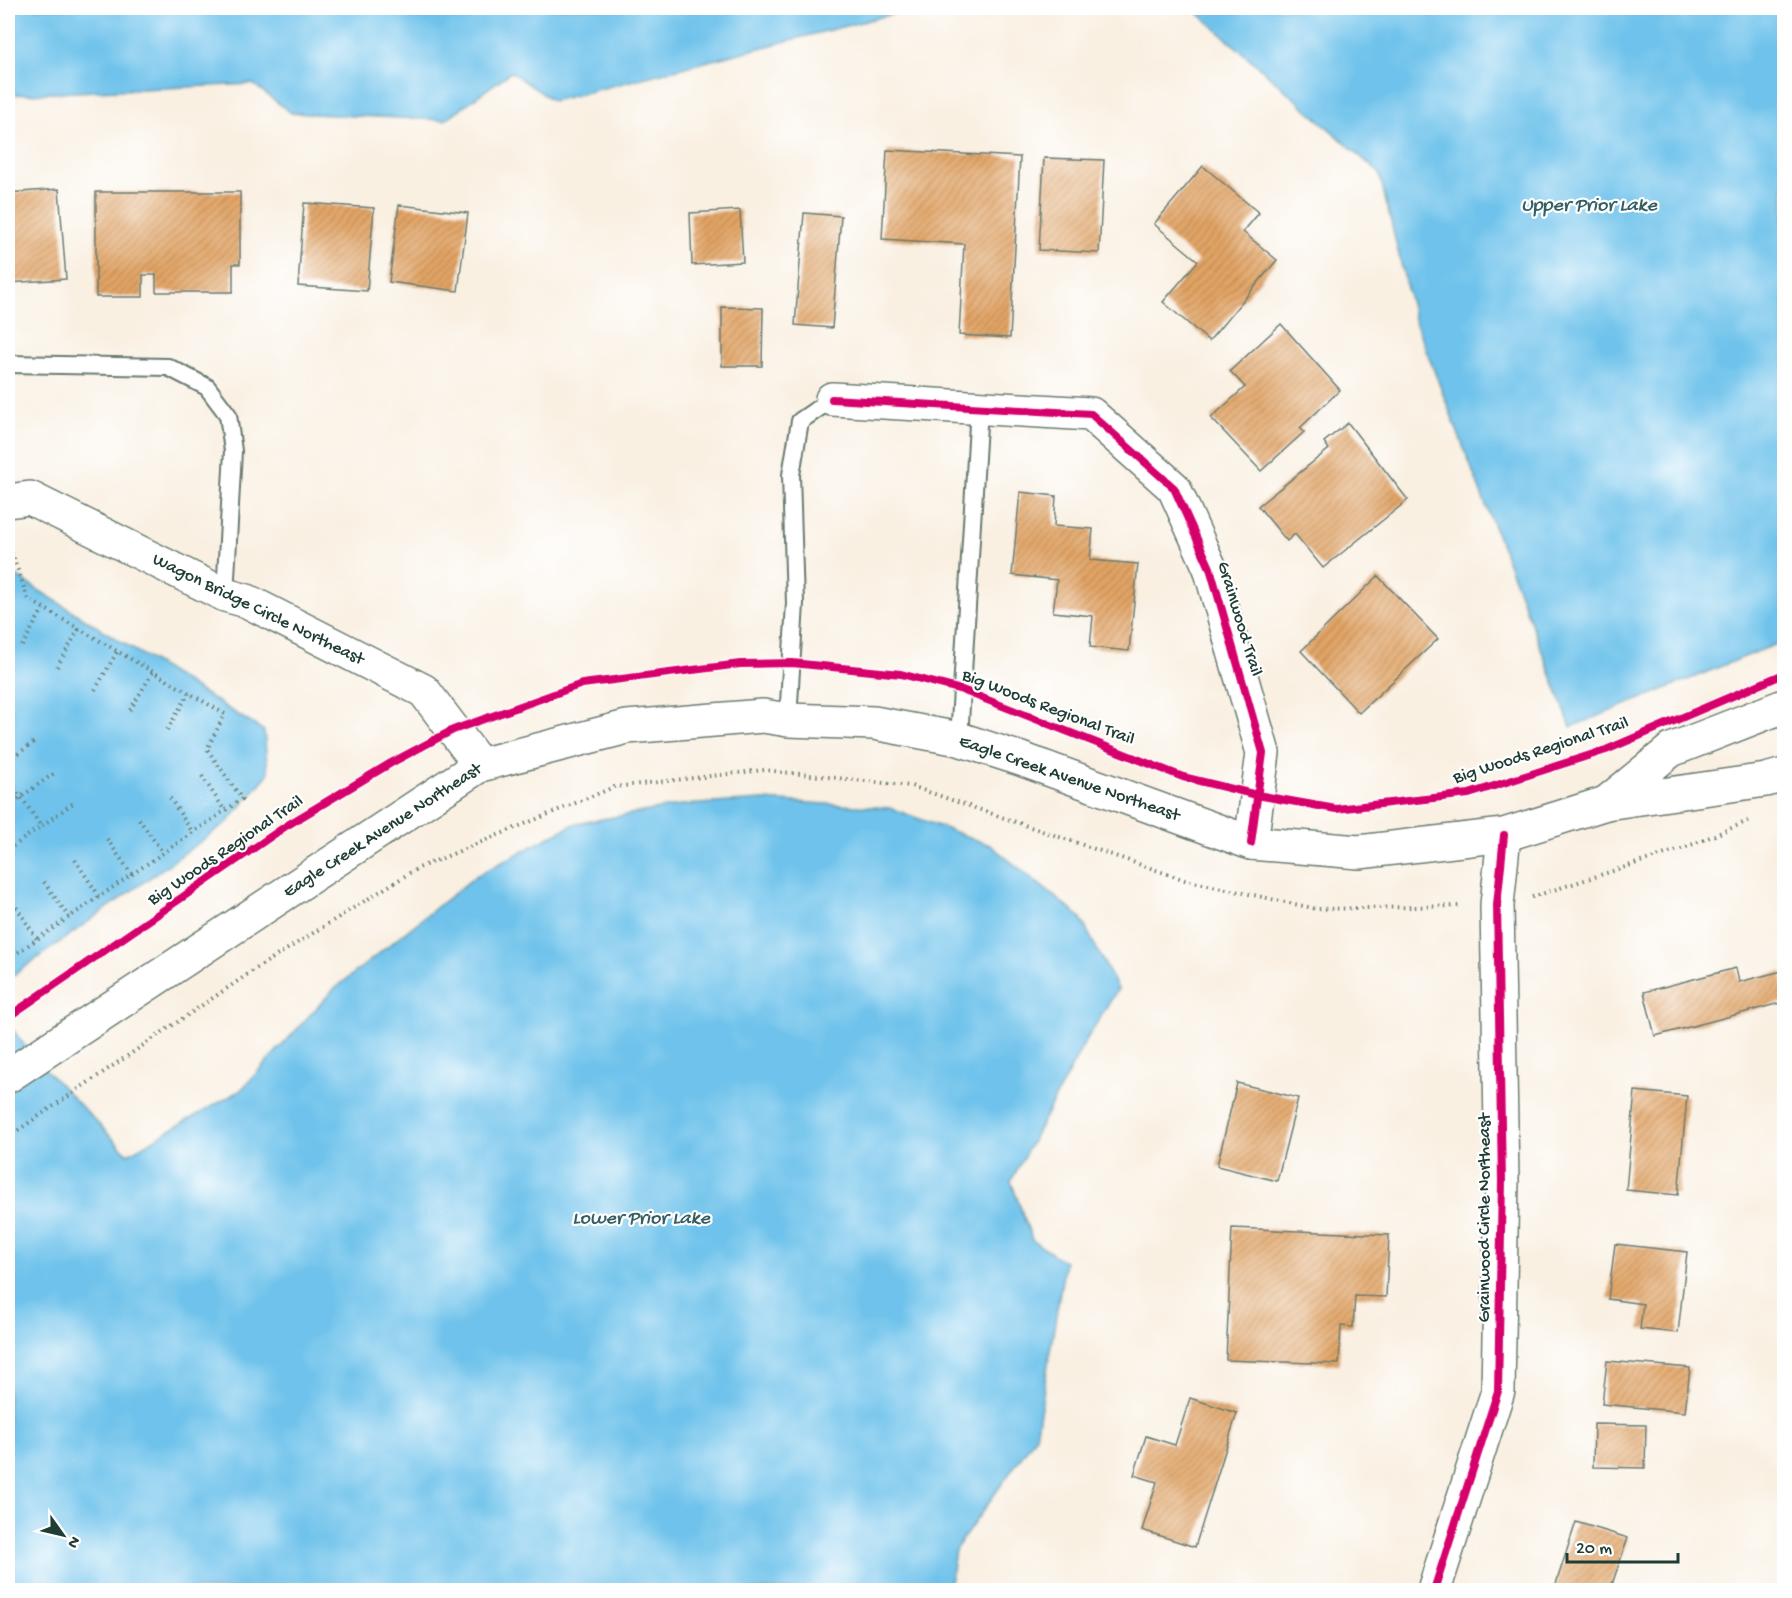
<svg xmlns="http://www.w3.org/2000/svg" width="1792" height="1598" font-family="'Gochi Hand',sans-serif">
<defs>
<pattern id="building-hatch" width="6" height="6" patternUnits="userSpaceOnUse" patternTransform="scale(1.5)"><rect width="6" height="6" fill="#e3a465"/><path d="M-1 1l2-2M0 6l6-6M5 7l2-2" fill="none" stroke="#b78754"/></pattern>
</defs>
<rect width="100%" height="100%" fill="#fff"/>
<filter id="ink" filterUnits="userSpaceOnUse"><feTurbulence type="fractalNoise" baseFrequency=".0167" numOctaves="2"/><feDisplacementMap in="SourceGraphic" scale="12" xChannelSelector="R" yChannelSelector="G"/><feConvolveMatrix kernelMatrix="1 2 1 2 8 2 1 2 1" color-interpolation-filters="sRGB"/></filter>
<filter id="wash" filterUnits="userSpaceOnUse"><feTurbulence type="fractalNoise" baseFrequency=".008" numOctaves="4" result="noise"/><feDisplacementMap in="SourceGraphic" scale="24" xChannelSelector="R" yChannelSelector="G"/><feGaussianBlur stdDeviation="1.35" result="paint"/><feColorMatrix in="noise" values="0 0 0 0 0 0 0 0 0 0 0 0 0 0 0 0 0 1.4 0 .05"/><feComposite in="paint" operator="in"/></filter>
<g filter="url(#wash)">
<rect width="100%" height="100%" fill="#f9f0e2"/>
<!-- water -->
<g fill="#6ec2eb" stroke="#468090" stroke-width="1.5">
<polygon points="8,8 916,8 553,101 511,72 445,120 291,113 253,84 8,95"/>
<polygon points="1192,8 1784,8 1784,641 1571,727 1415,321 1379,173"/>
<polygon points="8,571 264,731 268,774 228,822 8,979"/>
<polygon points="763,800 890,808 990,845 1080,917 1118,989 1086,1040 1011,1181 1032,1240 1065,1262 1036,1436 955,1550 949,1590 8,1590 8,1023 33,1057 128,1154 241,1090 333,990 476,876 574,824 682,805"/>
</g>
<g id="blocks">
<!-- building -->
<g fill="url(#building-hatch)">
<polygon points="887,150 1020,157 1010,338 959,335 964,244 882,239"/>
<polygon points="1044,158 1104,160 1099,253 1039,250"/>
<polygon points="1203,166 1259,213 1243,232 1277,260 1209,341 1163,302 1198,261 1154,224"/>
<polygon points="59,189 66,279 8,283 8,193"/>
<polygon points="96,192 240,192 240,264 233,264 233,292 156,292 156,275 143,275 143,297 96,297"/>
<polygon points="304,203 374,208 367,291 298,286"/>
<polygon points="399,205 468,213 458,291 389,282"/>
<polygon points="740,210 743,262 692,265 690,213"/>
<polygon points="804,213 841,216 832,328 795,325"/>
<polygon points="722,307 763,308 762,366 722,366"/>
<polygon points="1281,324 1340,390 1300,428 1304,432 1261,471 1211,418 1245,387 1230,371"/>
<polygon points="1348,423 1408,500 1323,568 1295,534 1287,541 1258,506 1329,449 1324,442"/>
<polygon points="1020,492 1056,496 1054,526 1093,529 1090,560 1138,564 1129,651 1090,647 1093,616 1053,612 1057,580 1012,575"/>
<polygon points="1378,576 1438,639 1359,713 1301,651"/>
<polygon points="1736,968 1739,982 1782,971 1784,1002 1655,1036 1644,992"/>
<polygon points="1237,1083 1298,1098 1277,1181 1217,1166"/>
<polygon points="1635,1091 1687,1096 1678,1195 1626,1190"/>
<polygon points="1232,1228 1389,1235 1386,1297 1355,1296 1353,1327 1341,1326 1339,1364 1226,1360"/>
<polygon points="1615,1244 1687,1252 1678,1333 1640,1329 1643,1304 1608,1299"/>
<polygon points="1607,1361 1690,1368 1685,1412 1602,1404"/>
<polygon points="1190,1398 1237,1413 1195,1547 1142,1530 1157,1482 1134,1475 1146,1436 1175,1445"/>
<polygon points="1594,1424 1646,1425 1645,1468 1593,1467"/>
<polygon points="1576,1522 1628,1538 1610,1590 1554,1590"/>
</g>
</g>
</g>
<g filter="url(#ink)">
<use href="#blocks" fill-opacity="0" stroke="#6b7c71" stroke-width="1.5"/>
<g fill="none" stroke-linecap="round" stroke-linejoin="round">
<!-- lane casing -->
<g stroke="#6b7c71" stroke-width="20">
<g id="lane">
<polyline points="8,364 168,367 207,387 228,415 233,451 225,595"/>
<polyline points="788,720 795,603 791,475 800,421 832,399"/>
<polyline points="959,739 979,408"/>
</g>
</g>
<!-- street casing -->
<g stroke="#6b7c71" stroke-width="36">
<g id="street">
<polyline points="832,399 1091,414 1174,488 1210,568 1263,753 1251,843"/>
<polyline points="8,501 30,498 225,595 247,601 424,691 480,765"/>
<polyline points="1434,1590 1498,1391 1502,1181 1497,905 1504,835"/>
</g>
</g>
<!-- secondary casing -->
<g stroke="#6b7c71" stroke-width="36">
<g id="secondary">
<polyline points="1606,803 1671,750 1784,706"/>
<polyline points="8,1076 480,765 627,727 763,716 788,720 874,723 959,739 1021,759 1251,843 1359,852 1504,835 1606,803 1766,780 1784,775"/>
</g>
</g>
<!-- path -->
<g stroke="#6b7c71" stroke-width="4" stroke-dasharray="1.5 4.5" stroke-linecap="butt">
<polyline points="22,646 43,609"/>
<polyline points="57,667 79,629"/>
<polyline points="95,690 117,652"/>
<polyline points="130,710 153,672"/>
<polyline points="8,718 14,713"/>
<polyline points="167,730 189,693"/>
<polyline points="8,761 34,742"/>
<polyline points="202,776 225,811"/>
<polyline points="8,778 41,826"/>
<polyline points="170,798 193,833"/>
<polyline points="8,806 56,772"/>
<polyline points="139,819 163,853"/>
<polyline points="107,839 132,875"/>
<polyline points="8,850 76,801"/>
<polyline points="75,860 99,896"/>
<polyline points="44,882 69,917"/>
<polyline points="1532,897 1684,848 1748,821"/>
<polyline points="13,902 37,939"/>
<polyline points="8,959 242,799 207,749 225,714 28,599 12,553"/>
<polyline points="8,1137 257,968 416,869 614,787 764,770 911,786 1185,880 1317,909 1462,906"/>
</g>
<!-- lane -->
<use href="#lane" stroke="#fff" stroke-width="16"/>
<!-- street -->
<use href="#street" stroke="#fff" stroke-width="33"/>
<!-- secondary -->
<use href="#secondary" stroke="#fff" stroke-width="33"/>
<!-- cycleway casing -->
<g stroke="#fff" stroke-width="11">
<g id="cycleway">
<polyline points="832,399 1091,414 1174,488 1210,568 1263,753 1251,843"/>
<polyline points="8,1017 286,826 391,763 453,730 582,684 740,664 792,663 901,674 962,690 1183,777 1257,795 1336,809 1469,794 1606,750 1784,674"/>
<polyline points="1434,1590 1498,1391 1502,1181 1497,905 1504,835"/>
</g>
</g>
<!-- cycleway -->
<use href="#cycleway" stroke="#d6006c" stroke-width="8"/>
</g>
</g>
<g text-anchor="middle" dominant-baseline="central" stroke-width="4.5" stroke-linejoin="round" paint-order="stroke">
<!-- street labels -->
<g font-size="18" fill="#1f3d34" stroke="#fff">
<text transform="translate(258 610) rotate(26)">Wagon Bridge Circle Northeast</text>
<text transform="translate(1239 619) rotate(73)">Grainwood Trail</text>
<text transform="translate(1048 708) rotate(21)">Big Woods Regional Trail</text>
<text transform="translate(1541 751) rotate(-18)">Big Woods Regional Trail</text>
<text transform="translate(1069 779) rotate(19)">Eagle Creek Avenue Northeast</text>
<text transform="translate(383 831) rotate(-33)">Eagle Creek Avenue Northeast</text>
<text transform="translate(226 851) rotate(-34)">Big Woods Regional Trail</text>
<text transform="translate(1485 1218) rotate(-90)">Grainwood Circle Northeast</text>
</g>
<!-- water labels -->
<g font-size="20" font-style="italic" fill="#335e62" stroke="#fff">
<text x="1589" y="206">Upper Prior Lake</text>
<text x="641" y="1219">Lower Prior Lake</text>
</g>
</g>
<!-- margin -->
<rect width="1792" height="1598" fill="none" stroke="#fff" stroke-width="30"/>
<!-- north arrow -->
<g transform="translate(63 1535) rotate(124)" stroke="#ffffff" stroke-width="4.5" paint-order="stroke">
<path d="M0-4.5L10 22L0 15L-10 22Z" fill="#1f3d34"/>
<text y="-9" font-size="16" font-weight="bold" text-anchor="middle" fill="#1f3d34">N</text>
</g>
<!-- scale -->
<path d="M1567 1553v9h111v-9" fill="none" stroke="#1f3d34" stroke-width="3"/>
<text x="1576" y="1553" font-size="18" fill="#1f3d34" stroke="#ffffff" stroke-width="4.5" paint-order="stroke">20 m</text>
</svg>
